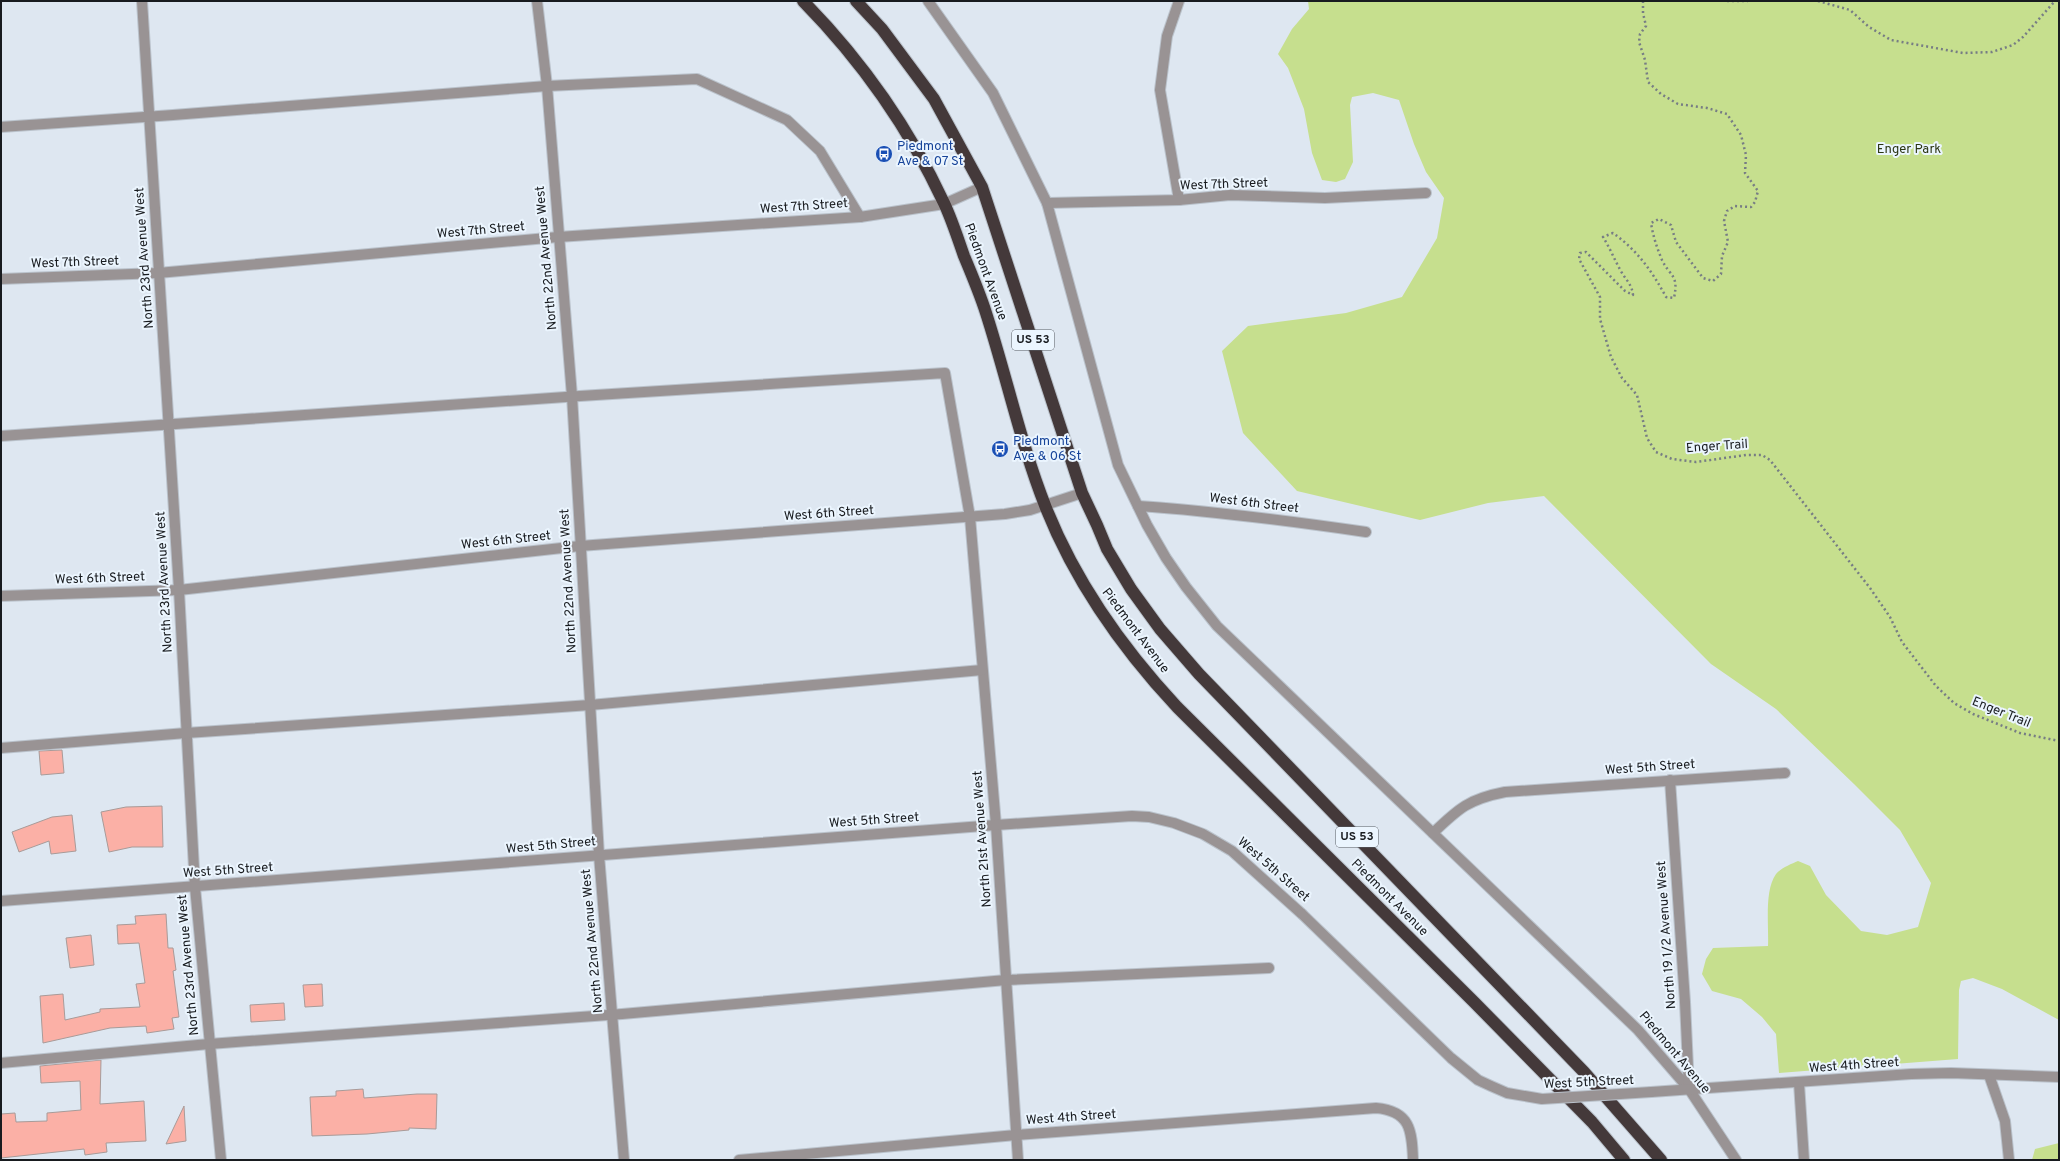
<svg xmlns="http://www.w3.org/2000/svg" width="2060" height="1161" font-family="Overpass,sans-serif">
<rect width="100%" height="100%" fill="#dee7f1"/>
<!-- green -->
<g fill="#c6df8e">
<path d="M1308,1h751v1019l-57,-31 -29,-11 -12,3 -2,9 -1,69 -179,14 -3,-39 -14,-17 -21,-18 -29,-8 -10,-17 4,-15 7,-11 55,-2c1,-20 -4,-55 8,-72 5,-6 15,-10 22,-13l12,5 16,29 35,36 26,4 31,-8 13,-44 -31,-53 -46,-46 -78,-75 -65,-45 -167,-168 -56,7 -68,17 -123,-29 -54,-58 -21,-82 26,-25 98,-13 56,-16 35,-59 7,-40 -18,-26 -12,-28 -15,-44 -26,-7 -21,4 -2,8 3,57 -8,17 -9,3 -14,-2 -10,-27 -8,-44 -16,-41 -10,-14 14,-25 17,-20z"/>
<polygon points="2059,1143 2059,1160 2032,1160 2035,1149"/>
</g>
<!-- building -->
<g fill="#fbb0a6" stroke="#a89b99">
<polygon points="62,750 64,773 41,775 39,751"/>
<polygon points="162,806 163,847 132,847 109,852 101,812 126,807"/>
<polygon points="72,815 76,851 51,854 49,841 19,852 12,832 52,817"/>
<polygon points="166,914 168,948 173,948 176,970 173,971 179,1017 172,1018 174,1029 147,1033 146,1026 110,1028 43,1043 40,996 63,994 65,1020 100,1012 100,1009 140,1007 136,984 145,983 139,943 118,944 117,925 136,924 135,916"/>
<polygon points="91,935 94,965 70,968 66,938"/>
<polygon points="322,984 323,1006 305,1007 303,985"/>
<polygon points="284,1003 285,1020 251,1022 250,1005"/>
<polygon points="101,1060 100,1104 144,1101 146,1141 106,1143 107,1152 85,1155 84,1149 1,1158 1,1114 15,1113 16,1122 47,1121 47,1113 81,1110 80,1081 41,1083 40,1066"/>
<polygon points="363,1089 364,1098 417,1094 437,1094 436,1129 409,1128 409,1130 367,1134 312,1136 310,1097 336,1096 336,1091"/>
<polygon points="184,1106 186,1141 166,1144"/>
</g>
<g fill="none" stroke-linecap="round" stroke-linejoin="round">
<!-- minor casing -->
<g stroke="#bac2cb" stroke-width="12">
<g id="minor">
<polyline points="142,1 179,590 195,887 221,1160"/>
<polyline points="537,1 547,86 572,396 599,855 624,1160"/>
<polyline points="928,1 993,93 1047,203 1118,465 1147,525 1166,558 1186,587 1217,626 1638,1030 1689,1089 1736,1160"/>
<polyline points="1,127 173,115 547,86 697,79 787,120 820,151 860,217"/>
<polyline points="1179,200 1160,90 1167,36 1179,1"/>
<polyline points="1047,203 1179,200 1230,195 1325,198 1426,193"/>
<polyline points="1,279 158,273 558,237 860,217 944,204 982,187"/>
<polyline points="1,436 580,396 945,373 970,517 996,825 1018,1160"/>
<path d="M1138,506c77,5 152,15 228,26"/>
<polyline points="1,596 179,590 580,546 1005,514 1030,510 1082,493"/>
<polyline points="1,748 186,733 590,705 982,670"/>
<polyline points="1670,780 1685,1002 1689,1089"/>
<path d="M1433,833c26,-25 36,-34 72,-41l280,-19"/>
<polyline points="1,901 996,825 1132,816 1149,817 1174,823 1203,834 1232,851 1302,914"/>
<polyline points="1,1063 209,1044 622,1014 1006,980 1269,968"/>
<polyline points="1989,1075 2005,1121 2009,1160"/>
<polyline points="1799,1083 1804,1160"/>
<polyline points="1651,1092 1911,1074 1951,1073 2059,1077"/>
<path d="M739,1160l277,-25 360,-27c34,3 36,22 37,52"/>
</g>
</g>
<!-- highway casing -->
<g stroke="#bac2cb" stroke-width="14">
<g id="highway">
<path d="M803,1c58,59 106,127 141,202 8,17 14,36 20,53 8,19 16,38 22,57 21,65 35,132 60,195 30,75 76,140 131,199l297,295 118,120 32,38"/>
<polyline points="856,1 882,29 934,99 982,187 1082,493 1097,525 1107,549 1131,589 1160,629 1199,674 1584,1072 1661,1160"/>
</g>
</g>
<!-- path -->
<g stroke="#777d84" stroke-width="2.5" stroke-dasharray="2 3" stroke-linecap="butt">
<path d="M1643,1v12l3,13 -6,8 -1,8 6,18 3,22 13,12 17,10 29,4 20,6 14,21 5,20 -1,18 13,18 -3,11 -4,5 -16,-1 -8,5 -3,10 4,21 -6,14 -1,18 -8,7 -10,-3 -27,-36 -5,-17 -12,-6 -8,4c2,13 6,25 11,37 8,17 17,14 12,38l-8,-1c-14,-26 -29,-47 -53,-64l-10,4c7,11 12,24 19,36 5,8 10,12 11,22l-8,-4 -39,-39 -6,1 -1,6 21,38v22l11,38 11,21 15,17 10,43 9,14 16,7 24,3 50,-7h16l8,5 100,128 20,29 12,25 34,44 18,17 19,11 47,19 39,8"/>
<polyline points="1727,1 1748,1"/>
<polyline points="1818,1 1850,10 1869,27 1891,40 1963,53 1992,52 2013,45 2023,37 2055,1"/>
</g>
<!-- minor -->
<use href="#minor" stroke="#999394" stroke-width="10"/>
<!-- highway -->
<use href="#highway" stroke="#44393a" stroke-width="12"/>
<!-- minor-bridge casing -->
<g stroke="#bac2cb" stroke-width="12" stroke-linecap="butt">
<polyline id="minor-bridge" points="1302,914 1451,1058 1478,1080 1491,1086 1507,1093 1542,1099 1651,1092"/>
</g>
<!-- minor-bridge -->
<use href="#minor-bridge" stroke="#999394" stroke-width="10"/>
</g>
<!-- icons -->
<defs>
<g id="bus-disc" transform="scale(0.9)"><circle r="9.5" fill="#1a4fb4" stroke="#ebf5fe"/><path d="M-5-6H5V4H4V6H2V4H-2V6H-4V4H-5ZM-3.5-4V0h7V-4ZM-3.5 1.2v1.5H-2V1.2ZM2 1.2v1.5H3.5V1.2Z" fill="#fff"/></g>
</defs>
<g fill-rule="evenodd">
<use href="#bus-disc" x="884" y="154"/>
<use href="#bus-disc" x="1000" y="449"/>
</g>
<g text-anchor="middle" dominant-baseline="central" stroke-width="4" stroke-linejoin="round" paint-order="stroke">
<!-- shield labels -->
<g fill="#ebf5fe" stroke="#575c62" stroke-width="1">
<rect x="1012" y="330" width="42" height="20" rx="3"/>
<rect x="1336" y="827" width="42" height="20" rx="3"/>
</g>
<g font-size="12" font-weight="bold" fill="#181b1f">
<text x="1033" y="340">US 53</text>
<text x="1357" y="837">US 53</text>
</g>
<!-- transit labels -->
<g font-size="13" fill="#164399" stroke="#ebf5fe" text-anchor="start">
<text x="897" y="147">Piedmont<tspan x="897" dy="15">Ave &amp; 07 St</tspan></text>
<text x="1013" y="442">Piedmont<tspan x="1013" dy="15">Ave &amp; 06 St</tspan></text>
</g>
<!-- park labels -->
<g font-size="13" fill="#2b3512" stroke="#ebf5fe">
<text x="1909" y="150">Enger Park</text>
</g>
<!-- street labels -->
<g font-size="13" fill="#181b1f" stroke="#ebf5fe">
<text transform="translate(1224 185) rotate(-2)">West 7th Street</text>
<text transform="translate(804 207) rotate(-4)">West 7th Street</text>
<text transform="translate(481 231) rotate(-5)">West 7th Street</text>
<text transform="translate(145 258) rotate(-94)">North 23rd Avenue West</text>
<text transform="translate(547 258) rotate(-95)">North 22nd Avenue West</text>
<text transform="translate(75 263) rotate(-2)">West 7th Street</text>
<text transform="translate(985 272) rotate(70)">Piedmont Avenue</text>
<text transform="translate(1717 447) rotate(-4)">Enger Trail</text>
<text transform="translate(1254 504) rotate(7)">West 6th Street</text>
<text transform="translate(829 514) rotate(-4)">West 6th Street</text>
<text transform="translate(506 541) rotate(-6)">West 6th Street</text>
<text transform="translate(100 579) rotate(-2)">West 6th Street</text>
<text transform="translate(569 581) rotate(-93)">North 22nd Avenue West</text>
<text transform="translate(165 582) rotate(-93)">North 23rd Avenue West</text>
<text transform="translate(1135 631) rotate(53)">Piedmont Avenue</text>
<text transform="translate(2001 713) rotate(22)">Enger Trail</text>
<text transform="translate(1650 768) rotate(-4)">West 5th Street</text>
<text transform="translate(874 821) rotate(-4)">West 5th Street</text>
<text transform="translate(983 839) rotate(-94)">North 21st Avenue West</text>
<text transform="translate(551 846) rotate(-5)">West 5th Street</text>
<text transform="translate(1273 870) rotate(41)">West 5th Street</text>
<text transform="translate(228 871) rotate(-4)">West 5th Street</text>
<text transform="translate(1389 898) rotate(45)">Piedmont Avenue</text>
<text transform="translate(1667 935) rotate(-94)">North 19 1/2 Avenue West</text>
<text transform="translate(593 941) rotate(-95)">North 22nd Avenue West</text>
<text transform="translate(189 965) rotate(-95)">North 23rd Avenue West</text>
<text transform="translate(1674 1053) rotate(50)">Piedmont Avenue</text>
<text transform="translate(1854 1066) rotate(-4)">West 4th Street</text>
<text transform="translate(1589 1083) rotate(-3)">West 5th Street</text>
<text transform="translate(1071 1118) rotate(-4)">West 4th Street</text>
</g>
</g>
<!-- border -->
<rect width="2060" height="1161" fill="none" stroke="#181b1f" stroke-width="4"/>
</svg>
